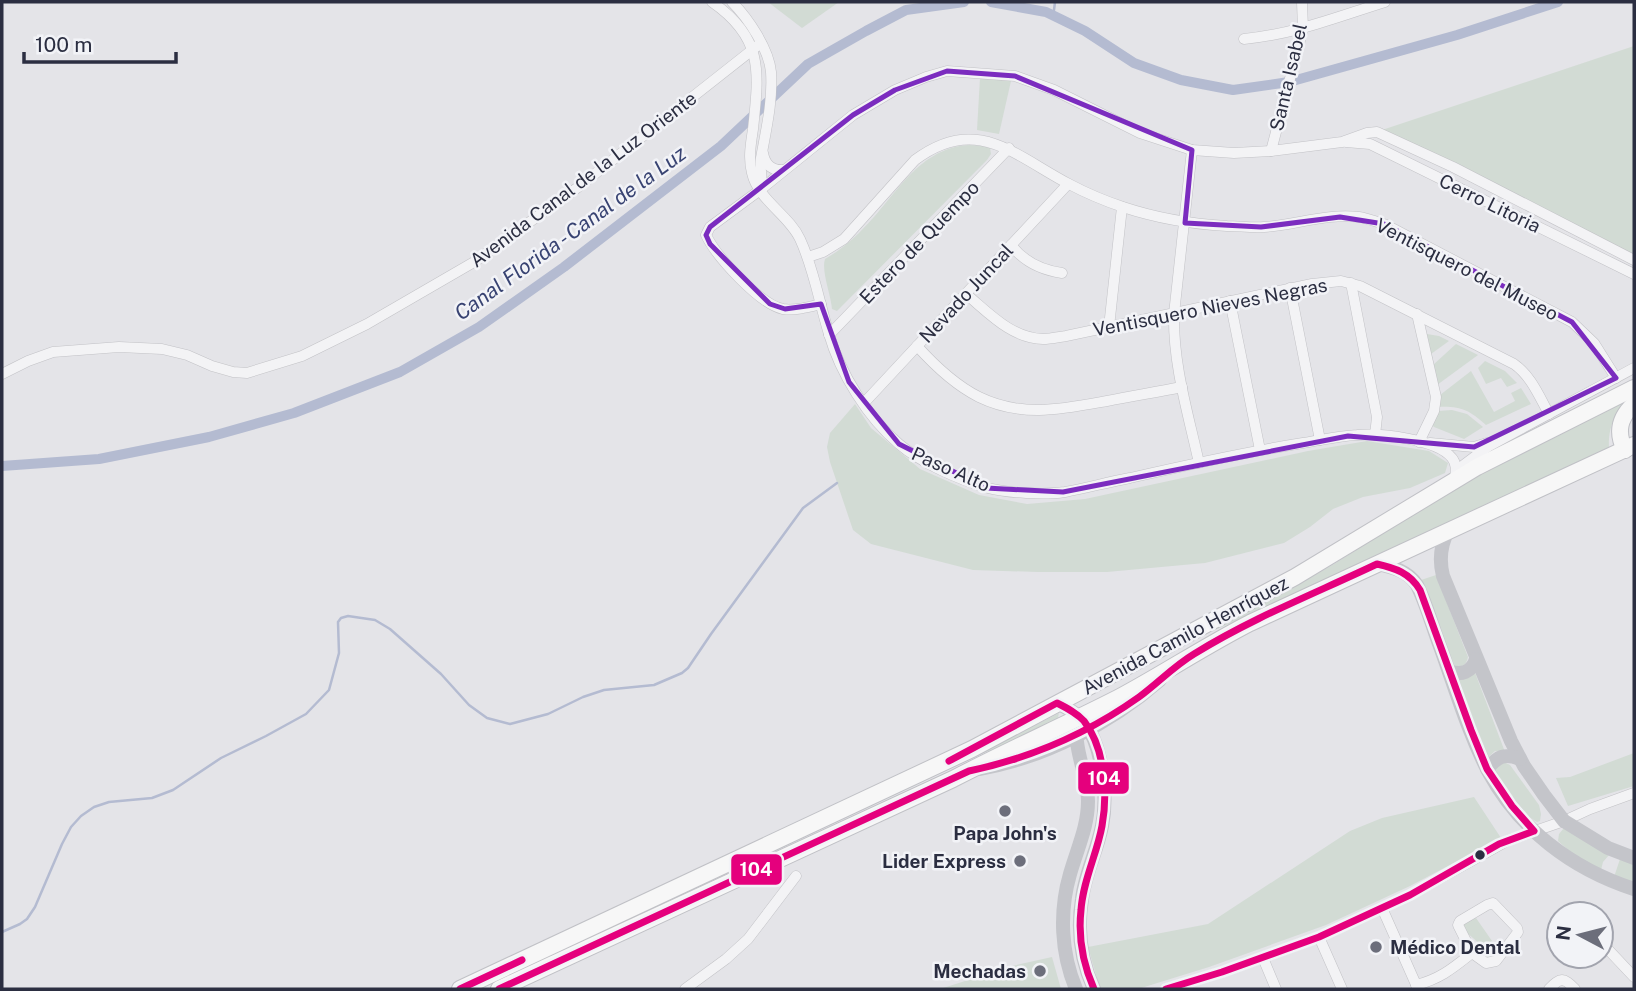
<svg xmlns="http://www.w3.org/2000/svg" width="1636" height="991" font-family="'Public Sans',sans-serif">
<rect width="100%" height="100%" fill="#e4e4e8"/>
<!-- green -->
<g fill="#d2dbd4">
<polygon points="768,2 839,2 802,28"/>
<polygon points="1634,46 1634,260 1382,130"/>
<polygon points="980,78 1011,81 999,134 977,130"/>
<path d="M969,145l15,1 6,2 1,6 -4,6 -150,151 -5,-2c-1,-14 -11,-38 -7,-50 12,-7 24,-16 34,-26 35,-33 57,-85 110,-88z"/>
<polygon points="1427,334 1439,336 1449,341 1431,354"/>
<polygon points="1456,344 1478,355 1437,385 1433,365"/>
<polygon points="1485,361 1505,371 1517,383 1507,387 1501,378 1486,384 1478,368"/>
<path d="M1471,371l23,41 21,-11 -4,-8 10,-5 10,16 -45,21c-17,-15 -25,-19 -48,-18l2,-12z"/>
<path d="M1634,397c-19,16 -26,27 -25,53l-287,134 -114,49 76,-40 50,-29 136,-86z"/>
<polygon points="855,404 871,428 920,469 979,495 1027,504 1085,499 1308,451 1367,441 1429,451 1448,463 1445,473 1410,488 1363,497 1333,509 1310,527 1284,543 1205,563 1107,572 1038,572 973,570 871,544 853,530 830,462 827,447 830,433"/>
<polygon points="1452,410 1467,414 1483,427 1464,439 1434,427 1431,424 1438,411"/>
<path d="M1436,575l32,82c-2,10 -10,12 -18,7l-29,-84z"/>
<polygon points="1474,670 1505,752 1495,751 1486,759 1457,678"/>
<polygon points="1059,713 1057,722 1003,746 973,757"/>
<polygon points="1634,753 1634,786 1568,806 1556,778 1570,777"/>
<polygon points="1504,762 1510,765 1539,805 1541,814 1540,821 1537,822 1526,815 1497,774 1495,767"/>
<polygon points="1474,797 1501,838 1410,886 1326,925 1209,967 1138,989 1100,989 1088,947 1208,924 1350,831 1382,818"/>
<polygon points="1564,828 1609,855 1603,862 1601,870 1574,855 1558,841 1559,834"/>
<polygon points="1620,859 1634,864 1634,883 1614,877"/>
<polygon points="1476,918 1499,951 1487,960 1481,953 1481,945 1458,925"/>
<polygon points="1052,957 1061,989 940,989 1012,966"/>
</g>
<g fill="none" stroke-linecap="round" stroke-linejoin="round">
<!-- stream -->
<g stroke="#b4bbd1" stroke-width="2.5">
<polyline points="1052,15 1054,10 1055,2"/>
<polyline points="2,932 20,924 27,919 35,907 62,844 71,827 81,816 94,807 109,802 152,798 173,790 221,758 266,736 306,714 329,690 339,653 338,622 341,618 348,616 375,620 390,629 441,674 469,705 487,718 510,724 548,714 583,697 604,690 654,685 682,673 688,668 711,634 803,508 837,483"/>
</g>
<!-- canal -->
<g stroke="#b4bbd1" stroke-width="10">
<polyline points="991,2 1046,12 1085,31 1134,63 1181,80 1233,90 1289,82 1457,35 1558,2"/>
<polyline points="2,466 99,459 209,437 294,413 400,372 479,327 564,267 721,146 808,64 866,31 906,10 964,2"/>
</g>
<!-- street casing -->
<g stroke="#c2c2c6" stroke-width="11">
<g id="street">
<path d="M712,2c52,36 47,70 41,127 -2,14 -5,29 -1,44 6,27 37,42 48,66 14,30 19,63 29,95 11,39 39,84 70,110 22,19 61,36 89,44 19,5 57,7 77,4 22,-4 43,-10 65,-14 57,-13 115,-26 173,-35 18,-3 36,-7 54,-8 23,-2 80,4 95,23 5,6 4,13 3,21"/>
<path d="M732,2c16,16 37,47 39,70 2,29 -5,58 -10,86 -2,11 3,20 -1,32"/>
<path d="M1244,39c51,-5 93,-22 141,-37"/>
<polyline points="1346,142 1370,144 1634,274"/>
<path d="M1192,150l-18,164c-1,51 14,99 25,149"/>
<polyline points="1271,151 1303,29 1302,2"/>
<path d="M763,153c2,12 9,18 21,17"/>
<path d="M1011,245c13,17 30,25 51,28"/>
<path d="M808,257l15,-5 21,-13 71,-79c61,-46 99,-5 154,24 17,9 36,17 54,23 33,11 68,17 104,19 12,0 25,2 37,1 31,-2 63,-14 95,-10 8,1 17,5 25,7l188,98 22,21 22,35"/>
<polyline points="1351,283 1377,417 1375,435"/>
<polyline points="1290,288 1320,440"/>
<path d="M966,294c23,19 45,44 77,45 7,0 16,-2 23,-3l246,-52 29,-3 19,5 154,78c17,12 25,32 35,50"/>
<polyline points="1230,301 1260,450"/>
<path d="M821,304c-12,3 -26,7 -38,5 -24,-5 -67,-53 -77,-74l4,-8 50,-37 93,-75 42,-25 31,-13 21,-6 68,5 39,14 86,43 52,17 42,3 37,-2 71,-9 25,-9 10,-1 76,35 181,93"/>
<polyline points="1417,314 1436,397 1434,411 1419,442"/>
<polyline points="1109,327 1122,207"/>
<polyline points="829,335 1009,148"/>
<path d="M917,346c18,20 38,39 62,51 43,21 84,12 128,4 25,-5 50,-9 75,-14"/>
<polyline points="2,374 28,361 53,352 119,347 162,349 187,355 212,366 233,372 247,373 302,356 367,324 474,262 577,188 761,43"/>
<polyline points="864,403 1068,184"/>
<polyline points="1430,443 1474,447 1487,443"/>
<polyline points="1457,470 1489,446 1634,368"/>
<polygon points="1493,903 1517,928 1518,932 1496,961 1486,963 1472,953 1458,925 1460,921 1487,905"/>
<polyline points="1382,908 1418,989"/>
<polyline points="1319,937 1342,989"/>
<polyline points="1601,942 1634,977"/>
<polyline points="1263,958 1276,989"/>
<path d="M1416,985c24,-6 37,-17 56,-32"/>
<polyline points="685,989 726,959 748,939 796,876"/>
<polyline points="1166,989 1222,972 1319,937 1410,895 1509,840 1564,821 1590,809 1634,793"/>
<path d="M1549,989c12,-12 14,-12 26,0"/>
</g>
</g>
<!-- primary casing -->
<g stroke="#c0c1c6" stroke-width="18">
<g id="primary">
<path d="M1625,450c-9,-18 -6,-32 9,-46"/>
<polyline points="460,989 972,749 1295,577 1477,467 1634,388"/>
<path d="M499,989l454,-210c54,-28 110,-53 165,-81 45,-24 87,-52 132,-75l384,-178"/>
</g>
</g>
<!-- street -->
<use href="#street" stroke="#f3f3f5" stroke-width="10"/>
<!-- secondary -->
<g stroke="#c4c5ca" stroke-width="14">
<path d="M1448,531c-8,15 -9,29 -5,45l68,165 13,25 20,29 20,26 44,27 26,10"/>
<path d="M1377,564c16,3 31,7 40,21 9,18 14,37 21,56 16,43 29,89 50,130 31,58 84,98 146,118"/>
<path d="M1449,671c12,5 23,1 27,-12"/>
<path d="M1057,703c10,5 20,10 27,19 19,24 24,75 18,104 -5,25 -17,48 -20,73 -5,31 -1,62 12,90"/>
<path d="M979,769c64,-11 131,-45 181,-89"/>
<path d="M1487,769c11,-13 17,-16 33,-10"/>
<path d="M1076,989c-15,-36 -17,-77 -6,-115 7,-25 18,-47 18,-73 0,-28 -18,-57 -9,-84"/>
</g>
<!-- primary -->
<use href="#primary" stroke="#f7f7f7" stroke-width="16"/>
<!-- bus-1 casing -->
<g stroke="#f2f3f7" stroke-width="12">
<g id="bus-1">
<path d="M949,761l108,-58c10,5 20,10 27,18 21,27 24,72 18,105 -5,28 -19,54 -21,84 -3,27 2,54 13,79"/>
<polyline points="460,989 522,960"/>
<path d="M499,989l470,-218c62,-13 118,-37 170,-74 19,-14 35,-31 55,-43 58,-36 122,-61 183,-90 18,4 33,9 43,26l51,140 16,39 25,37 22,25 -35,13 -89,51 -91,42 -97,35 -56,17"/>
</g>
</g>
<!-- bus-1 -->
<use href="#bus-1" stroke="#e5007d" stroke-width="7"/>
</g>
<!-- marked area -->
<path fill="none" stroke="#7b2cbf" stroke-width="5" stroke-linejoin="round" d="M947,71l68,5 177,74 -7,73 76,4 79,-10 44,7 188,98 44,56 -142,69 -126,-11 -285,56 -77,-4 -87,-44 -50,-62 -28,-78 -36,5 -15,-5 -60,-60 -4,-9 4,-8 143,-112 42,-25z"/>
<!-- markers -->
<g fill="#6c6e7b" stroke="#f2f3f7" stroke-width="2.5">
<circle cx="1005" cy="811" r="7"/>
<circle cx="1020" cy="861" r="7"/>
<circle cx="1376" cy="947" r="7"/>
<circle cx="1040" cy="971" r="7"/>
</g>
<circle fill="#2b2e41" stroke="#f2f3f7" stroke-width="2.5" cx="1480" cy="855" r="6"/>
<g text-anchor="middle" dominant-baseline="central" stroke-width="5" stroke-linejoin="round" paint-order="stroke">
<!-- street labels -->
<g font-size="19" fill="#2b2e41" stroke="#f2f3f7">
<text transform="translate(1288 77) rotate(-77)">Santa Isabel</text>
<text transform="translate(583 179) rotate(-37)">Avenida Canal de la Luz Oriente</text>
<text transform="translate(1490 203) rotate(26)">Cerro Litoria</text>
<text transform="translate(919 242) rotate(-46)">Estero de Quempo</text>
<text transform="translate(1467 269) rotate(27)">Ventisquero del Museo</text>
<text transform="translate(966 293) rotate(-47)">Nevado Juncal</text>
<text transform="translate(1210 307) rotate(-11)">Ventisquero Nieves Negras</text>
<text transform="translate(951 469) rotate(24)">Paso Alto</text>
<text transform="translate(1185 635) rotate(-28)">Avenida Camilo Henríquez</text>
</g>
<!-- poi labels -->
<g font-size="19" font-weight="bold" fill="#2b2e41" stroke="#f2f3f7" text-anchor="end">
<text x="1005" y="833" text-anchor="middle">Papa John's</text>
<text x="1006" y="861">Lider Express</text>
<text x="1390" y="947" text-anchor="start">Médico Dental</text>
<text x="1026" y="971">Mechadas</text>
</g>
<!-- water labels -->
<g font-size="21" font-style="italic" fill="#384372" stroke="#f2f3f7">
<text transform="translate(570 233) rotate(-36)">Canal Florida - Canal de la Luz</text>
</g>
</g>
<g stroke="#f2f3f7" stroke-width="2.5">
<rect x="1077" y="761" width="53" height="34" rx="7" fill="#e5007d"/>
<rect x="730" y="853" width="53" height="33" rx="7" fill="#e5007d"/>
</g>
<g font-size="19" text-anchor="middle" font-weight="bold" fill="#fff">
<text x="1104" y="785">104</text>
<text x="756" y="876">104</text>
</g>
<!-- border -->
<rect width="1636" height="991" fill="none" stroke="#2b2e41" stroke-width="7"/>
<!-- north arrow -->
<g transform="translate(1580 935) rotate(277)"><circle r="33" fill="#f2f3f7" stroke="#a2a4ae" stroke-width="2"/>
<path d="M0-5L12 26L0 18L-12 26Z" fill="#6c6e7b"/>
<text y="-10" font-size="19" font-weight="bold" text-anchor="middle" fill="#2b2e41">N</text>
</g>
<!-- scale -->
<path d="M24 52v10h152v-10" fill="none" stroke="#2b2e41" stroke-width="3.5"/>
<text x="35" y="52" font-size="21" fill="#2b2e41" stroke="#f2f3f7" stroke-width="5" paint-order="stroke">100 m</text>
</svg>
